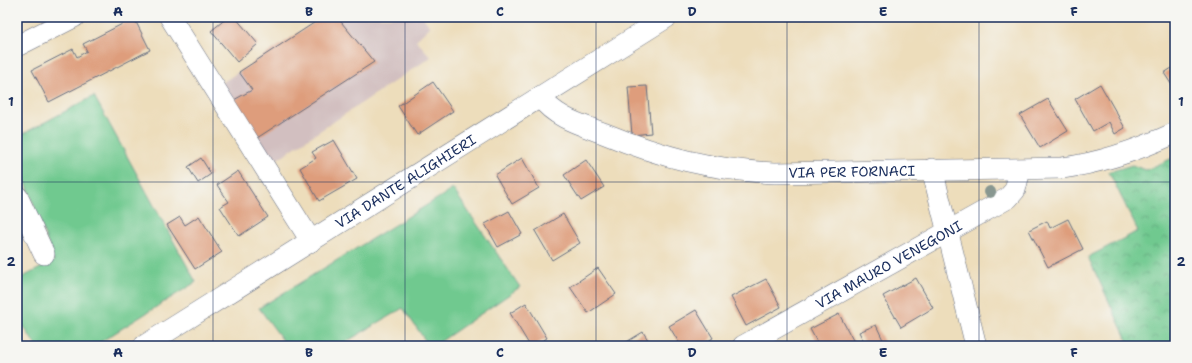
<svg xmlns="http://www.w3.org/2000/svg" width="1192" height="363" font-family="'Shantell Sans',sans-serif">
<defs>
<pattern id="park-crowns" width="20" height="18" patternUnits="userSpaceOnUse"><rect width="20" height="18" fill="#70c98f"/><path d="M2 6a3 3 0 1 1 6 0M12 15a3 3 0 1 1 6 0" fill="none" stroke="#5ba478"/></pattern>
</defs>
<rect width="100%" height="100%" fill="#f6f6f2"/>
<filter id="ink" filterUnits="userSpaceOnUse"><feTurbulence type="fractalNoise" baseFrequency=".025" numOctaves="2"/><feDisplacementMap in="SourceGraphic" scale="8" xChannelSelector="R" yChannelSelector="G"/><feConvolveMatrix kernelMatrix="1 2 1 2 8 2 1 2 1" color-interpolation-filters="sRGB"/></filter>
<filter id="wash" filterUnits="userSpaceOnUse"><feTurbulence type="fractalNoise" baseFrequency=".012" numOctaves="4" result="noise"/><feDisplacementMap in="SourceGraphic" scale="16" xChannelSelector="R" yChannelSelector="G"/><feGaussianBlur stdDeviation="0.9" result="paint"/><feColorMatrix in="noise" values="0 0 0 0 0 0 0 0 0 0 0 0 0 0 0 0 0 1.4 0 .05"/><feComposite in="paint" operator="in"/></filter>
<g filter="url(#wash)">
<rect width="100%" height="100%" fill="#edddbb"/>
<!-- industrial -->
<polygon fill="#d2bfc0" points="323,17 423,17 430,27 416,40 431,57 273,162 220,84"/>
<!-- green -->
<g fill="#70c98f" stroke="#467c76">
<polygon points="94,96 196,282 94,346 36,346 17,316 17,280 54,261 17,157 17,137"/>
<polygon points="453,189 520,287 434,346 429,346 403,308 339,346 287,346 259,308"/>
</g>
<!-- park -->
<polygon fill="url(#park-crowns)" stroke="#467c76" points="1175,157 1175,346 1123,346 1128,342 1088,257 1138,231 1109,172 1132,165 1146,170"/>
<g id="blocks">
<!-- building -->
<g fill="#de9d7c">
<polygon points="228,17 235,17 258,44 237,62 211,31"/>
<polygon points="323,17 337,17 374,62 257,138 232,101 252,90 239,72"/>
<polygon points="134,18 150,50 49,102 32,70 73,49 77,57 87,51 83,44"/>
<polygon points="1175,66 1175,90 1164,73"/>
<polygon points="433,82 453,111 417,135 398,106"/>
<polygon points="1100,84 1125,128 1115,134 1109,122 1093,131 1075,99"/>
<polygon points="647,86 651,133 632,135 628,87"/>
<polygon points="1048,99 1068,131 1040,148 1020,115"/>
<polygon points="334,140 357,179 319,201 300,168 316,158 312,152"/>
<polygon points="201,158 211,174 198,183 188,167"/>
<polygon points="522,158 539,188 512,204 495,175"/>
<polygon points="586,160 604,187 581,201 564,175"/>
<polygon points="238,171 268,217 239,236 220,207 229,202 217,185"/>
<polygon points="509,211 522,234 498,247 485,224"/>
<polygon points="563,214 580,243 552,260 535,231"/>
<polygon points="199,216 222,252 195,269 167,225 180,217 185,225"/>
<polygon points="1068,219 1083,249 1048,267 1029,230 1047,221 1050,228"/>
<polygon points="598,268 616,294 588,313 570,287"/>
<polygon points="916,278 933,308 901,327 883,296"/>
<polygon points="766,279 781,307 746,326 731,297"/>
<polygon points="526,303 547,338 534,346 530,346 510,313"/>
<polygon points="696,310 713,338 700,346 681,346 669,326"/>
<polygon points="839,314 854,342 847,346 819,346 810,329"/>
<polygon points="876,325 884,342 875,346 866,346 859,332"/>
<polygon points="643,332 652,346 620,346"/>
</g>
</g>
</g>
<g filter="url(#ink)">
<use href="#blocks" fill-opacity="0" stroke="#646c7f" stroke-width="1"/>
<g fill="none" stroke-linecap="round" stroke-linejoin="round">
<!-- minor casing -->
<g stroke="#646c7f" stroke-width="22">
<g id="minor">
<polyline points="170,17 311,241"/>
<polyline points="17,46 74,17"/>
<path id="s1" d="M540,97c16,21 39,27 63,36 59,24 108,37 172,40l287,-5c40,-5 76,-18 113,-35"/>
<polyline points="932,169 976,346"/>
<polyline points="17,196 44,254"/>
<path id="s2" d="M144,346l523,-329"/>
<path id="s3" d="M743,346l265,-148 7,-8 5,-20"/>
</g>
</g>
<!-- minor -->
<use href="#minor" stroke="#fff" stroke-width="21"/>
</g>
<!-- trees -->
<circle fill="#889790" cx="990" cy="192" r="6"/>
</g>
<!-- grid -->
<path fill="none" stroke="#1b2f5e" stroke-width="1" stroke-opacity="0.55" d="M213,17v329M405,17v329M596,17v329M787,17v329M979,17v329M17,182h1158"/>
<g text-anchor="middle" dominant-baseline="central" stroke-width="3" stroke-linejoin="round" paint-order="stroke">
<!-- street labels -->
<g font-size="14" fill="#1b2f5e" stroke="#f6f6f2">
<text stroke="none"><textPath href="#s1" startOffset="328">VIA PER FORNACI</textPath></text>
<text stroke="none"><textPath href="#s2" startOffset="309">VIA DANTE ALIGHIERI</textPath></text>
<text stroke="none"><textPath href="#s3" startOffset="167">VIA MAURO VENEGONI</textPath></text>
</g>
</g>
<!-- margin -->
<rect width="1192" height="363" fill="none" stroke="#f6f6f2" stroke-width="44"/>
<rect x="22" y="22" width="1148" height="319" fill="none" stroke="#1b2f5e" stroke-width="1.5"/>
<g font-size="13" text-anchor="middle" font-weight="bold" fill="#1b2f5e">
<text x="118" y="16">A</text>
<text x="309" y="16">B</text>
<text x="500" y="16">C</text>
<text x="692" y="16">D</text>
<text x="883" y="16">E</text>
<text x="1074" y="16">F</text>
<text x="11" y="106">1</text>
<text x="1181" y="106">1</text>
<text x="11" y="266">2</text>
<text x="1181" y="266">2</text>
<text x="118" y="357">A</text>
<text x="309" y="357">B</text>
<text x="500" y="357">C</text>
<text x="692" y="357">D</text>
<text x="883" y="357">E</text>
<text x="1074" y="357">F</text>
</g>
</svg>
